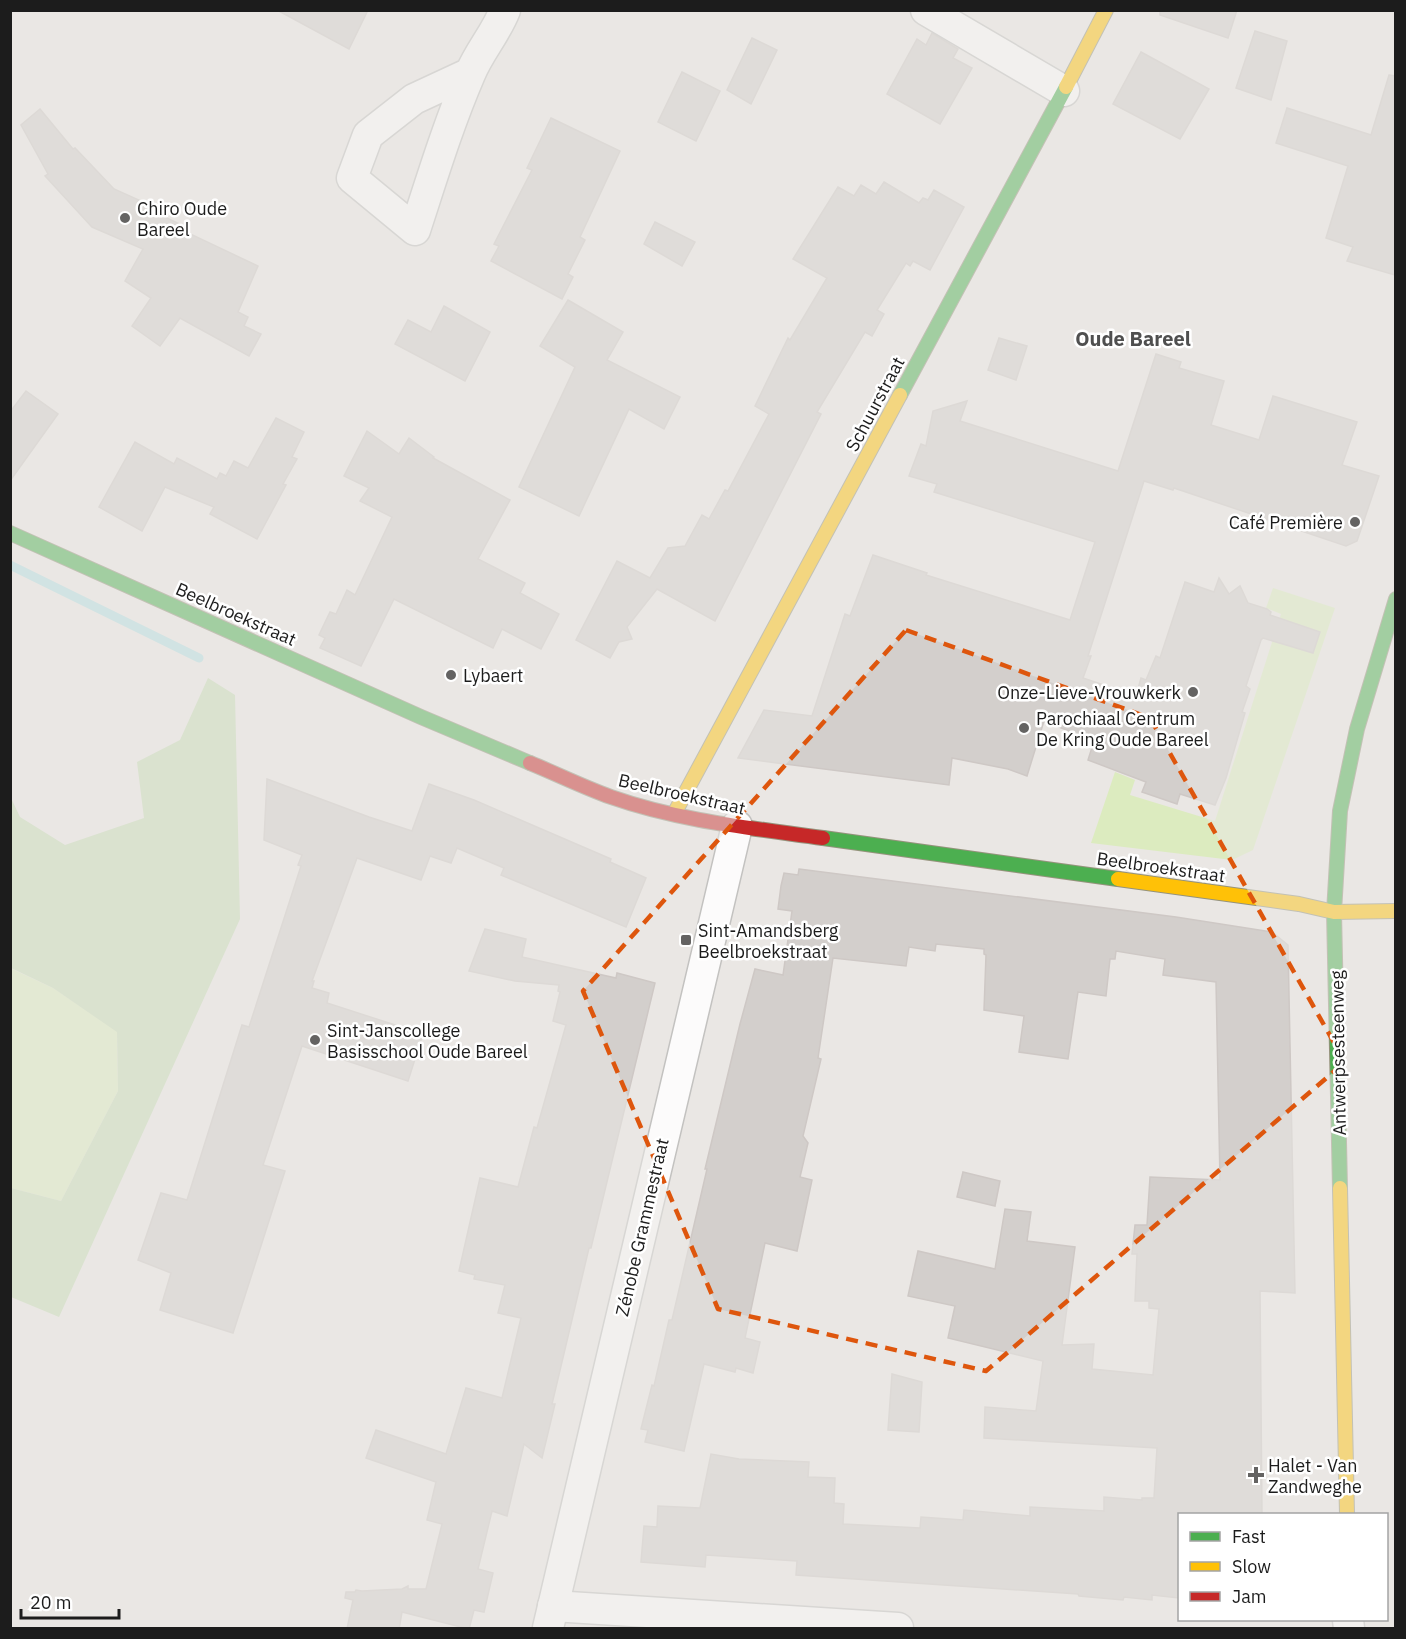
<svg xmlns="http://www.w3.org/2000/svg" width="1406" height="1639" font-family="'IBM Plex Sans',sans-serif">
<rect width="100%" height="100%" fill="#eae7e4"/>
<!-- grass -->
<g fill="#dcebbf">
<polygon points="1273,588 1335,608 1253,850 1232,860 1091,843 1115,772 1135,780 1130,795 1215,821 1281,614 1266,608"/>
<polygon points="10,968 53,988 117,1031 118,1091 61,1201 11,1188"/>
</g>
<!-- forest -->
<polygon fill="#c8dbb6" points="208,678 235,695 240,919 59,1317 11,1297 11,1188 61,1201 118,1091 117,1032 53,988 11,968 11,798 20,817 65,845 144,818 137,762 180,740"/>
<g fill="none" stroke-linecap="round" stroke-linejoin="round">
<!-- stream -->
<polyline stroke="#b3dde2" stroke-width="9" points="10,565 199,658"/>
</g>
<!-- building -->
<g fill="#d3cfcc" stroke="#cec8c5" stroke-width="1.5">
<polygon points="277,10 368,10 349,49"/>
<polygon points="1160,10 1237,10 1228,38 1160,15"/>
<polygon points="1255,31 1287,41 1271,100 1236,88"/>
<polygon points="932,33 958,49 953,58 972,68 940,124 887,94 917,39 926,45"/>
<polygon points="752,38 777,50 751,104 727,90"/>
<polygon points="1141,52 1209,89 1180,139 1113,104"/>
<polygon points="682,72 720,91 696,141 658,122"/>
<polygon points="1389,75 1395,76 1395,275 1347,261 1353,247 1326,238 1348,166 1276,143 1287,108 1371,135"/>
<polygon points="40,109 73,149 75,148 114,189 150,205 148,209 188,228 186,232 258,266 238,312 248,317 244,326 261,334 249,356 180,318 160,346 132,326 151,298 125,281 143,249 92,227 45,176 48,174 21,125"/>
<polygon points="551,118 620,151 580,237 585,240 568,274 573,277 562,299 491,261 499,246 494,244 532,170 527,168"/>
<polygon points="884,182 919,203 923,198 928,200 934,190 964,207 930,270 913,261 910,266 906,263 877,310 884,314 872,336 865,332 817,412 821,414 715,621 657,589 627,627 632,639 619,642 610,658 576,640 617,561 650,578 668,548 685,546 702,515 709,519 725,490 728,491 769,414 755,406 788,338 790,340 827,278 793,259 838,187 854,196 861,185 876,194"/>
<polygon points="655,222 695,242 682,266 644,244"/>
<polygon points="568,300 623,332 607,360 680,397 664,429 629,409 579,516 519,487 575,367 540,346"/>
<polygon points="444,306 490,332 465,381 395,344 408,320 431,332"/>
<polygon points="999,338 1027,346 1016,380 988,370"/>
<polygon points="1156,354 1181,362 1179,368 1224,381 1211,425 1259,440 1273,396 1357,422 1342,465 1379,476 1357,541 1346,546 1174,488 1173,490 1144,481 1088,656 1091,656 1083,678 1136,696 1141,678 1146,680 1156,656 1160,658 1185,582 1214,592 1219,578 1229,594 1240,586 1248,603 1267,609 1271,612 1270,615 1320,632 1313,653 1263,638 1261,640 1246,686 1250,689 1242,712 1245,713 1226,778 1215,805 1180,794 1177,804 1142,792 1146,782 1088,760 1094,741 1044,721 1027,776 1008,769 952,758 949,785 738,758 764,710 812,716 845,614 850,616 873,555 927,573 926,575 1070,620 1095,542 934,492 937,484 909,476 921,444 926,446 933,411 967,401 960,421 1118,471"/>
<polygon points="26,391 58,414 10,481 10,412"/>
<polygon points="276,418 304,432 292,457 297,459 283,484 286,485 257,539 210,514 214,507 165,487 142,531 99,507 135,442 174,464 177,458 217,479 220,473 226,476 234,461 248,468"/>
<polygon points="367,431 399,454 409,438 434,457 433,458 510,500 478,559 525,583 520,593 559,614 541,649 502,629 493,648 394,599 361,666 320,648 325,638 319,635 330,612 336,614 347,590 355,595 392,517 360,501 369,488 344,476"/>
<polygon points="267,779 369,817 412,831 429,784 474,800 611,859 610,862 646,878 626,927 501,875 504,868 457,848 451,863 430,856 421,880 357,858 312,981 314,981 312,988 329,993 327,1003 423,1034 408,1081 302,1046 263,1165 285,1171 233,1333 160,1310 171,1273 138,1260 161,1193 187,1200 242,1025 249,1027 301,866 298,865 302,855 264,840"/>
<polygon points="799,869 1176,917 1272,932 1288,945 1295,1293 1260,1291 1262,1515 1179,1515 1179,1598 1152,1595 1152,1600 1124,1597 1123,1600 1079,1596 1078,1594 796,1575 797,1561 706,1555 705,1567 641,1562 644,1526 657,1527 658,1506 700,1508 711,1454 739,1459 809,1462 808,1477 835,1478 834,1503 844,1504 843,1524 920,1528 921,1517 963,1520 964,1510 1030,1516 1030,1507 1104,1511 1104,1497 1142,1500 1142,1498 1154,1498 1157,1448 984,1438 985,1407 1036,1411 1043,1361 948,1338 955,1306 908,1296 918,1251 995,1269 1005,1209 1031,1212 1027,1241 1075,1247 1062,1345 1094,1344 1092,1369 1153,1375 1159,1309 1149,1308 1149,1301 1135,1301 1137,1254 1132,1254 1135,1225 1147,1225 1150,1177 1220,1180 1216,982 1163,975 1165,959 1116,951 1115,959 1110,959 1106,996 1078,992 1068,1059 1019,1052 1024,1016 984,1010 986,955 984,954 984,949 936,944 935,951 909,947 906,966 833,958 818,1058 821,1059 803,1136 808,1143 800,1177 812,1180 797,1251 765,1243 745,1338 760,1342 753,1373 736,1368 735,1372 704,1364 684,1451 645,1442 648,1430 641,1429 652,1385 654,1386 669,1320 672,1320 707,1169 705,1169 740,1024 755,969 783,975 792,911 778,909 781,886 784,873 798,875"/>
<polygon points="485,929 526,939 522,957 616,978 617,973 655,983 591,1248 589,1248 552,1404 555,1404 542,1458 524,1444 507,1516 492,1511 478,1569 493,1573 484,1612 474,1610 469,1629 402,1612 399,1629 347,1629 353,1600 345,1598 346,1592 355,1592 356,1590 362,1591 402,1589 408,1586 408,1589 426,1589 442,1524 427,1520 436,1482 366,1458 376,1430 446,1454 466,1388 502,1398 521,1318 498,1313 505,1285 474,1279 475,1275 459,1271 480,1178 518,1187 534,1127 537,1128 566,1025 553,1021 560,992 558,991 559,985 515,981 469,971"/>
<polygon points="963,1172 1000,1181 995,1206 957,1197"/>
<polygon points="892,1374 922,1382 919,1432 888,1430"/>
</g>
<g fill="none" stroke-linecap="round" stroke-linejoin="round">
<!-- street casing -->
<g stroke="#c3c2c0" stroke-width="33">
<g id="street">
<polyline points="926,10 1064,91"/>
<path d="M470,73l-56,26 -46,36 -16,43 63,52c17,-52 33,-105 55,-156 9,-22 26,-41 35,-64"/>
<polyline points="553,1606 898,1628"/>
<polyline points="1348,1620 1349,1628"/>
<polyline points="548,1628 737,826"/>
</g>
</g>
<!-- fast casing -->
<g stroke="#95937c" stroke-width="16">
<g id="fast">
<polyline points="900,395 1066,87"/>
<polyline points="10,533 421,717 530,763"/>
<polyline points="823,838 1118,879"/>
<polyline points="1340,1188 1334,912 1340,811 1357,729 1396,599"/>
</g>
</g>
<!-- slow casing -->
<g stroke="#95937c" stroke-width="16">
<g id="slow">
<polyline points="1066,87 1106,10"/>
<polyline points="674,814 900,395"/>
<polyline points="1118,879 1299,904 1334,912 1396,911"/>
<polyline points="1340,1188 1347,1514"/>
</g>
</g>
<!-- jam casing -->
<g stroke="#95937c" stroke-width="16">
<path id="jam" d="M530,763c27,11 53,24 81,34 68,24 141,31 212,41"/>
</g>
<!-- street -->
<use href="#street" stroke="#fcfbfb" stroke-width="30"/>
<!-- fast -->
<use href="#fast" stroke="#4caf50" stroke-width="14"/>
<!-- slow -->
<use href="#slow" stroke="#ffc107" stroke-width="14"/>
<!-- jam -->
<use href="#jam" stroke="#c62828" stroke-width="14"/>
</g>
<!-- marked area -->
<path d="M0 0H1406V1639H0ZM906,630l244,88 195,344 -359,309 -268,-62 -135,-318z" fill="#eae7e4" fill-opacity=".55" fill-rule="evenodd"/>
<path fill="none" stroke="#de560d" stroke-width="4.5" stroke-dasharray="12 8" stroke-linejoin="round" d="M906,630l244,88 195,344 -359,309 -268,-62 -135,-318z"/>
<!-- markers -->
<g fill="#646362" stroke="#fff" stroke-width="2">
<circle cx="125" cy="218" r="6"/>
<circle cx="1355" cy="522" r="6"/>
<circle cx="451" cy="675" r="6"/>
<circle cx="1193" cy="692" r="6"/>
<circle cx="1024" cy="728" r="6"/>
<rect x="680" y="934" width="12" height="12" rx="3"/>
<circle cx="315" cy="1040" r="6"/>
<path d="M1253 1466h6v6h6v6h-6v6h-6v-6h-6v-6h6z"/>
</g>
<g text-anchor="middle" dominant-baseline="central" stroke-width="5" stroke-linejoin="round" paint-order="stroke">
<!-- poi labels -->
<g font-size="18" fill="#1c1c1c" stroke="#fff" text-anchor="start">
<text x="137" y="208">Chiro Oude<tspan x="137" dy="21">Bareel</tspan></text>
<text x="1343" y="522" text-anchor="end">Café Première</text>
<text x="463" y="675">Lybaert</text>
<text x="1181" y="692" text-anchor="end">Onze-Lieve-Vrouwkerk</text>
<text x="1036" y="718">Parochiaal Centrum<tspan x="1036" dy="21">De Kring Oude Bareel</tspan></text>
<text x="698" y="930">Sint-Amandsberg<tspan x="698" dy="21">Beelbroekstraat</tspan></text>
<text x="327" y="1030">Sint-Janscollege<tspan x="327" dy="21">Basisschool Oude Bareel</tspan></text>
<text x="1268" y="1465">Halet - Van<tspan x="1268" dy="21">Zandweghe</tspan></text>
</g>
<!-- street labels -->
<g font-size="18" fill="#1c1c1c" stroke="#fff">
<text transform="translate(875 404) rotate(-62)">Schuurstraat</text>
<text transform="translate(236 614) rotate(24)">Beelbroekstraat</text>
<text transform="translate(682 794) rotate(13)">Beelbroekstraat</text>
<text transform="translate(1161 867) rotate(8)">Beelbroekstraat</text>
<text transform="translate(1338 1053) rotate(-91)">Antwerpsesteenweg</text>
<text transform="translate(642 1227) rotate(-77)">Zénobe Grammestraat</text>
</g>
<!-- neighbourhood labels -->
<g font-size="20" font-weight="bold" fill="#4f4f4f" stroke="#fff">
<text x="1133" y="338">Oude Bareel</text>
</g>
</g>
<!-- border -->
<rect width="1406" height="1639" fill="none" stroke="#1c1c1c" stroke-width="24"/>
<!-- legend -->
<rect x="1178" y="1513" width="210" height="108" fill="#ffffff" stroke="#a4a4a4" stroke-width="1.5"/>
<rect x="1190" y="1532" width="30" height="9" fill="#4caf50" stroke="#a4a4a4" stroke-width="1.5"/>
<text x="1232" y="1543" font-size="18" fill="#1c1c1c">Fast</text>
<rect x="1190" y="1562" width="30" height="9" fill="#ffc107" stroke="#a4a4a4" stroke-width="1.5"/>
<text x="1232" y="1573" font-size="18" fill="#1c1c1c">Slow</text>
<rect x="1190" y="1592" width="30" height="9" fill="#c62828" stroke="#a4a4a4" stroke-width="1.5"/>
<text x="1232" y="1603" font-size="18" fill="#1c1c1c">Jam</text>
<!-- scale -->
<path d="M21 1609v9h98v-9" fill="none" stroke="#1c1c1c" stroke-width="3"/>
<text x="30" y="1609" font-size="18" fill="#1c1c1c" stroke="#ffffff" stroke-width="4.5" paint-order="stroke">20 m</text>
</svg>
